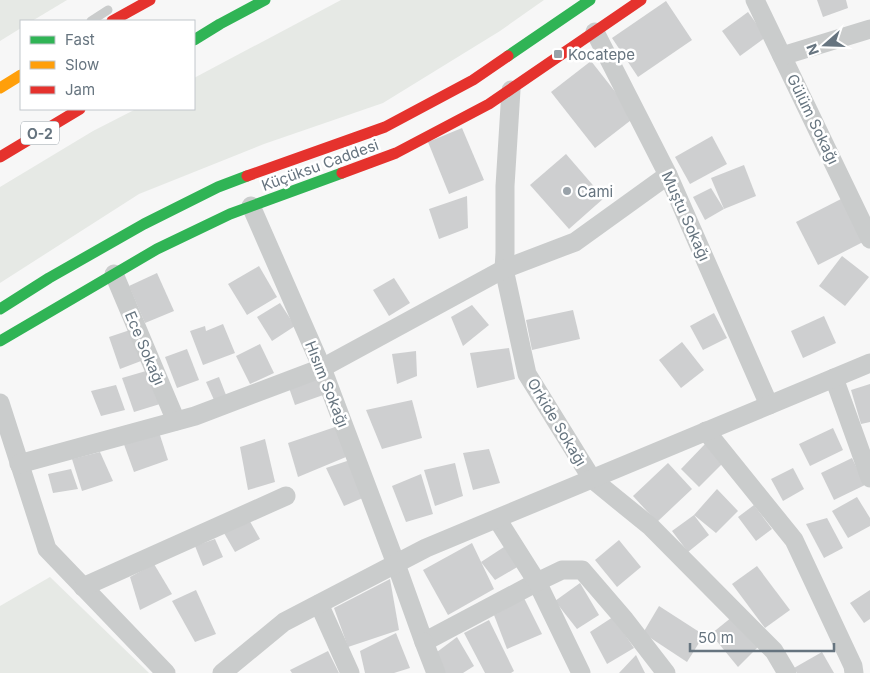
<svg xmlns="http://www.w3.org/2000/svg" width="870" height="673" font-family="Inter,sans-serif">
<rect width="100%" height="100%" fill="#f7f7f7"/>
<!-- green -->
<g fill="#e6e9e5">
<polygon points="0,0 67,0 32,21 21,21 21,28 0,41"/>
<polygon points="341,0 544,0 500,31 383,103 264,144 139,194 0,283 0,187 93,131 136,109 194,109 194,78"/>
<polygon points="50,577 149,673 0,673 0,606"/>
</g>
<!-- building -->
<g fill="#cecfd0">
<polygon points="817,0 846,0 848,8 823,17"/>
<polygon points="666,1 692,40 638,77 612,38"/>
<polygon points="748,12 766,37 740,56 722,31"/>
<polygon points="591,61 635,117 595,148 551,92"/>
<polygon points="462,128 484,180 449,194 428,142"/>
<polygon points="712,136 727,164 690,184 675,157"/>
<polygon points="566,154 604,198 569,229 530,185"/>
<polygon points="744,165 756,196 724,209 711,178"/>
<polygon points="711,188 724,209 705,220 693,197"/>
<polygon points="467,196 468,228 439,239 429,209"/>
<polygon points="841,199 863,242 818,265 796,222"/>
<polygon points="842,256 869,277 845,306 819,286"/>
<polygon points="259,266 277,297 247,315 228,284"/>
<polygon points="157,273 174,311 145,323 129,286"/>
<polygon points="394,278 410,303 389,316 373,290"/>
<polygon points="280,303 295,326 272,341 257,317"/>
<polygon points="472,305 489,325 463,346 451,317"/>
<polygon points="573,310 580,339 532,350 526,320"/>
<polygon points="714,313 727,338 703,350 690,326"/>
<polygon points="824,316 836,343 803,358 791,331"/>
<polygon points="223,324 235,353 203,365 190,331 205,326 206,331"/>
<polygon points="130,330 141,361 120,369 109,337"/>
<polygon points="682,342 704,370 681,388 659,360"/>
<polygon points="260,344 274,373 250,384 236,356"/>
<polygon points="509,348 515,379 477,388 470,353"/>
<polygon points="187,349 199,380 177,388 165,357"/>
<polygon points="416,351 417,376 397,384 392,354"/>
<polygon points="146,371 160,404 134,412 122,378"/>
<polygon points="319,376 326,394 295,405 288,385"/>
<polygon points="219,377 226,395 214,400 206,382"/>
<polygon points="870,384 870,422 861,424 851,390"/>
<polygon points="116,385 125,410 101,416 91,391"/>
<polygon points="412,400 422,438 382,449 366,410"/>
<polygon points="157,426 168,460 134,472 122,439"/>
<polygon points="338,426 346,457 298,477 288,443"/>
<polygon points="833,428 843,450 810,466 799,444"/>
<polygon points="265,439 275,482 248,490 240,447"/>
<polygon points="706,443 725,461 699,487 681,469"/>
<polygon points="489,449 500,483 473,490 463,453"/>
<polygon points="100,452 113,481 82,491 72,459"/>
<polygon points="852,458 865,485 834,500 821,473"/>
<polygon points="350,460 365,497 344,506 326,468"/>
<polygon points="455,463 463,496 435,506 424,470"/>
<polygon points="668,463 692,489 657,522 633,496"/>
<polygon points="793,468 804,489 783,501 771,479"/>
<polygon points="71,469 78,489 53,493 48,474"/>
<polygon points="421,474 433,514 406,522 392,486"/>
<polygon points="717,489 738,511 716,533 694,515 709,535 688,552 672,531 694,515"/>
<polygon points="857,497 870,518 870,526 848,538 832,511"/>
<polygon points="754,505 772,529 756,541 738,517"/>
<polygon points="248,518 260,539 235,552 224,533"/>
<polygon points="827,518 843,548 824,558 806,524"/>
<polygon points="215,539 223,557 203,566 195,546"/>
<polygon points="619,540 641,567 617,587 595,560"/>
<polygon points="472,543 494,589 448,615 423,570"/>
<polygon points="504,547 519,566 495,580 481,562"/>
<polygon points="154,564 172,594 140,610 130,577"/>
<polygon points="757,566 790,610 765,628 732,584"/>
<polygon points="390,579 399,630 348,647 334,608"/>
<polygon points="580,583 599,615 577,629 555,601"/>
<polygon points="196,590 216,634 195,642 172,601"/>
<polygon points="870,590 870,619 864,623 850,603"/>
<polygon points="524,598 542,634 507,649 494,615"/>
<polygon points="659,606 704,635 687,662 643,633"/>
<polygon points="613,617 634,648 607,664 590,632"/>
<polygon points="732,617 758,647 738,667 711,634"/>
<polygon points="489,620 514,671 511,673 485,673 464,633"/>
<polygon points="396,633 410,668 394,673 365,673 360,651"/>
<polygon points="457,637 474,666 463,673 445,673 433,655"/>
<polygon points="328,651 339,673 292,673 290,670"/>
<polygon points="822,652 834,673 797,673 794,668"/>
<polygon points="636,655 645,673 619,673"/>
</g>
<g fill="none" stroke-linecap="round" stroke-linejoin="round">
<!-- lane -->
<polyline stroke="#cacccc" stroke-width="9" points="91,21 108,10"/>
<!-- street -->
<g stroke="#cacccc" stroke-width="19">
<polyline points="755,0 870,239"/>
<polyline points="595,32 668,175 769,405"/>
<polyline points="782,56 870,29"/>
<polyline points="511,90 505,186 505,253 504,269 527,374 592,479 651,527 774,651 787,673"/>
<polyline points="251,206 322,368 396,564 424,642 537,582 581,673"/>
<polyline points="114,274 176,421"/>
<polyline points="834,378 870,478"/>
<polyline points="0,403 47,549 166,673"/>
<polyline points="706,431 794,540 853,666 854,673"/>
<polyline points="19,464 195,416 322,368 504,269 575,242 668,175"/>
<polyline points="497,519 537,582 562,570 582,570 625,620 666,673"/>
<polyline points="83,587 286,496"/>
<polyline points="319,604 350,673"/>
<polyline points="424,642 436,673"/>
<polyline points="222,673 284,622 426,548 870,363"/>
</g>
<!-- fast -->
<g stroke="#30b455" stroke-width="11">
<polyline points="194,40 220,24 265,0"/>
<polyline points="508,56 590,0"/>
<polyline points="0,309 49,278 144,224 218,187 247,176"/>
<polyline points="0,341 157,249 230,214 342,173"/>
</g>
<!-- slow -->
<polyline stroke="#ff9f0a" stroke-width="11" points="0,88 21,75"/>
<!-- jam -->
<g stroke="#e5322d" stroke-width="11">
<polyline points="112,21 150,0"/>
<polyline points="0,157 80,109"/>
<polyline points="342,173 396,153 489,104 641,0"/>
<polyline points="247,176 385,127 473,80 508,56"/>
</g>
</g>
<!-- markers -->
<g fill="#99a2a9" stroke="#fff" stroke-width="2">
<rect x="553" y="49" width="10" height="10" rx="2.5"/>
<circle cx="567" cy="191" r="5"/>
</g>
<g text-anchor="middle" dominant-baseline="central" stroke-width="5" stroke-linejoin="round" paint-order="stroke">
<!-- shield labels -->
<rect fill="#fff" stroke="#949ea5" stroke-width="1" x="21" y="121.5" width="38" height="23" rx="4"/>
<g font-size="14" font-weight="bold" fill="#66747f">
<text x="40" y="133">O-2</text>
</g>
<!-- poi labels -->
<g font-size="15" fill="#66747f" stroke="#fff" text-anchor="start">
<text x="568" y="54">Kocatepe</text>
<text x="577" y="191">Cami</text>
</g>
<!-- street labels -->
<g font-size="15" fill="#66747f" stroke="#fff">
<text transform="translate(813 119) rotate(64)">Gülüm Sokağı</text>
<text transform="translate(320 165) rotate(-20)">Küçüksu Caddesi</text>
<text transform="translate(686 216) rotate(66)">Muştu Sokağı</text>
<text transform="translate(145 348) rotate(67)">Ece Sokağı</text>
<text transform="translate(327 384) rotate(68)">Hısım Sokağı</text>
<text transform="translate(557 422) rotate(59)">Orkide Sokağı</text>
</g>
</g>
<!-- legend -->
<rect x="20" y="20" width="175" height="90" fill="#ffffff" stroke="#c2c7cc"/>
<rect x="30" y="36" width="25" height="8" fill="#30b455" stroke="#c2c7cc"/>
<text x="65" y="45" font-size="15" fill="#66747f">Fast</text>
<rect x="30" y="61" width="25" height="8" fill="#ff9f0a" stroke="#c2c7cc"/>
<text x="65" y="70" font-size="15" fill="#66747f">Slow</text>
<rect x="30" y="86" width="25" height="8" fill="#e5322d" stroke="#c2c7cc"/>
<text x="65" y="95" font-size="15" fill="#66747f">Jam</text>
<!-- north arrow -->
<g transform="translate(825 45) rotate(250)" stroke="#ffffff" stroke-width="4" paint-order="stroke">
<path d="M0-4L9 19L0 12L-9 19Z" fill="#66747f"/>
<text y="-8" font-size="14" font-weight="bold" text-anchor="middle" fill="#66747f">N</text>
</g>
<!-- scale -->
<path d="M690 643v8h144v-8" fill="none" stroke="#66747f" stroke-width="2.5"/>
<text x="698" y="643" font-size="15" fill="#66747f" stroke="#ffffff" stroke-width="4" paint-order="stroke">50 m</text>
</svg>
